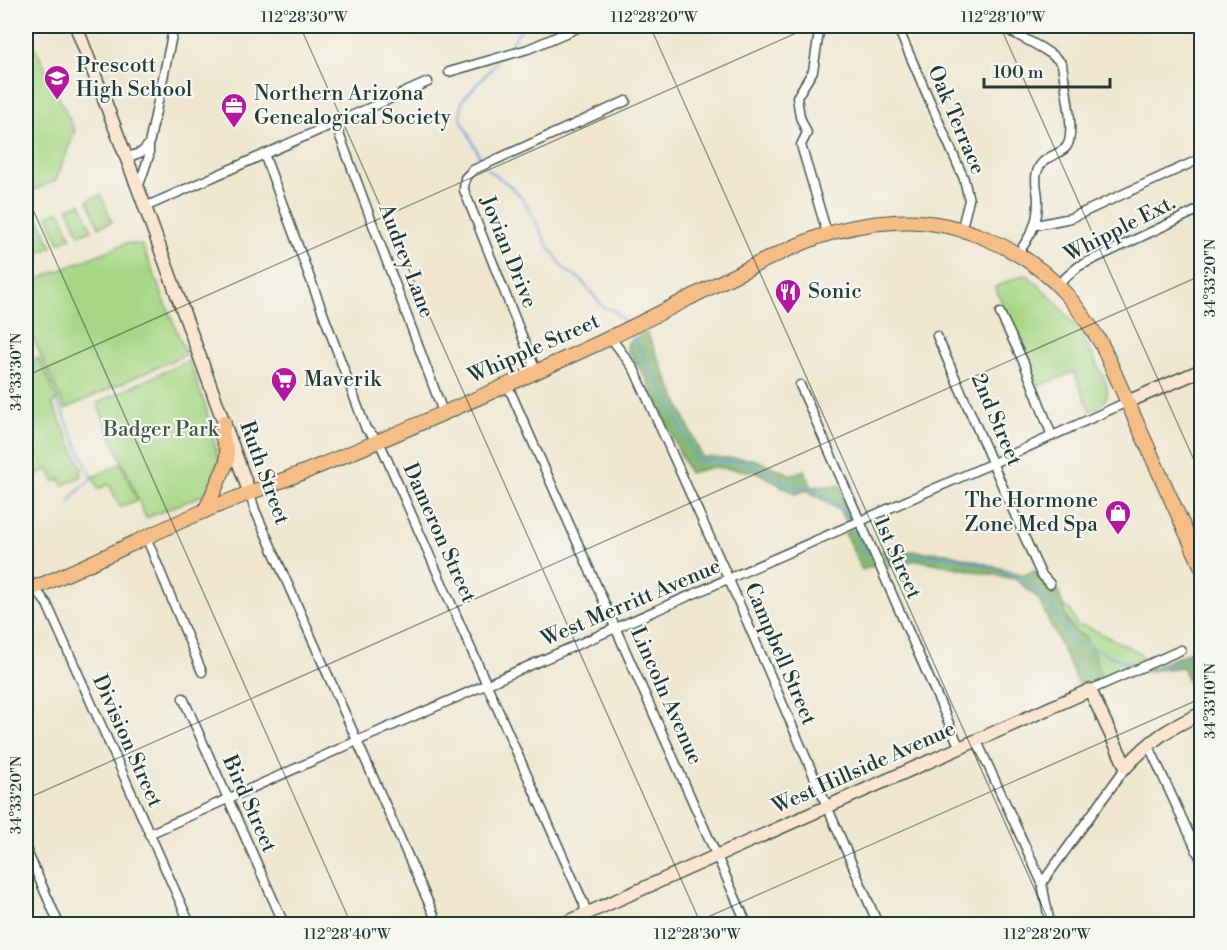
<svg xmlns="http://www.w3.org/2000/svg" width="1227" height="950" font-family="'Libre Bodoni',serif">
<rect width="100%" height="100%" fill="#f6f6f2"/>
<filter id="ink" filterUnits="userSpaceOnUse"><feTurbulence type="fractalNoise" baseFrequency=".0167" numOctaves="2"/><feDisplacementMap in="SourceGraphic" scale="12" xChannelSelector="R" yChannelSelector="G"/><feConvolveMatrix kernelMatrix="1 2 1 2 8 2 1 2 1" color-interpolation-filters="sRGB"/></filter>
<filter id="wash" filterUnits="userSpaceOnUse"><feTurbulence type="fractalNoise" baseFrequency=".008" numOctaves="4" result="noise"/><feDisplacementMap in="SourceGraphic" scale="24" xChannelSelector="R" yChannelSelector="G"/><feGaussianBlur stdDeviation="1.35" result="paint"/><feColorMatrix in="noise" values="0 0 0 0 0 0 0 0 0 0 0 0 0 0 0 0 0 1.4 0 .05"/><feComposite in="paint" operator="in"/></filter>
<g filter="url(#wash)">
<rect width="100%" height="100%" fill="#efe6cd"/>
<!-- green -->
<g fill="#a7d785" stroke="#638a5c" stroke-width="1.5">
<polygon points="26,28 75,131 56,180 26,194"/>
<polygon points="101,195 112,222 99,227 88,200"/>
<polygon points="81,203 92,230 79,235 68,208"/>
<polygon points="60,211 71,238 59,243 48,216"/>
<polygon points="40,221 52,247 39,253 28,226"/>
<polygon points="127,243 142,245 186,354 65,409 26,322 26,284"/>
<path d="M1026,274c32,27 56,56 73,95 4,8 10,17 8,26 -2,8 -10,12 -17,16l-16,-39 -36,14 -43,-99z"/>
<polygon points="39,358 58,400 52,403 83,470 80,472 82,476 63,485 60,479 54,481 49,469 29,477 26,470 26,364"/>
<polygon points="189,360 206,408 219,462 212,483 203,495 146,518 97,403"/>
<polygon points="121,463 137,500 120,507 109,484 98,489 93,477"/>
<path d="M1063,605l8,6 6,15h8l54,26 5,10 -45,21 -14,-46c-15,-7 -19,-16 -22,-32z"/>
</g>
<!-- forest -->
<g fill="#85b872" stroke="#527a53" stroke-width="1.5">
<polygon points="647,333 702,457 754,459 792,475 804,470 812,487 840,485 855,515 845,520 839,510 807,490 795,494 757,472 713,467 689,473 646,378 627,348 628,342"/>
<polygon points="860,526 876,564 862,570 845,533"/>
<path d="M882,550l65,3 77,22 11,-4c5,8 11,19 22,17l6,17 3,15 9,12 10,5 9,16 7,25 -2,5 -9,4h-10l-42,-89 -23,-19 -97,-19 -29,6z"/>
<path d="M1200,646l2,1 -1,60 -1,1 -18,-41 -40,5c19,-9 41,-15 58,-26z"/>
</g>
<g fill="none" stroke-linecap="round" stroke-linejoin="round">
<!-- stream -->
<g stroke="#67a0d6" stroke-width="2">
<polyline points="505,53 523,26"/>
<polyline points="483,163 460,117 462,101 497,62"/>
<polyline points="486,168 510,186 520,196 529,209 547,244 566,271 579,278 604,308 614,310 627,325"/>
<polyline points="631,332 649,368 665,392 696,460 749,463 796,487 809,487 831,499 845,512 851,522"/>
<polyline points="57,400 92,478 76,493 70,502"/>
<polyline points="854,527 864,551 870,554"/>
<path d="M887,559c18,-1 38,-5 56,-3 15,1 73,18 84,26 16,12 39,40 44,59l6,3 10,-1 23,13 30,10"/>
<polyline points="1151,667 1175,665 1202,649"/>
</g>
</g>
</g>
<g filter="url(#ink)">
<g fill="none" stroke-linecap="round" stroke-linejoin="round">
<!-- street casing -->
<g stroke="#3e564b" stroke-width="11">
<g id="street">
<polyline points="820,26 813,71 797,97 800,117 807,133 801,145 827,233"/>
<polyline points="897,26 964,179 969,200 961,231"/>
<path d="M1001,26c18,11 50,24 61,38 2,18 14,68 5,82 -7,10 -25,9 -30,26 -3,10 1,18 1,28 0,25 -7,34 -20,54"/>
<polyline points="449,72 528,49 582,26"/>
<polyline points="335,123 443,412"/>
<polyline points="149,144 174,26"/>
<polyline points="264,154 366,429 379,441 584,904 585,915 589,924"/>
<polyline points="126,158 142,152 149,144 149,156 138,188"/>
<polyline points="145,207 428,82"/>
<polyline points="1036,225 1071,218 1202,158"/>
<polyline points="1057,285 1079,266 1202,208"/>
<polyline points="1000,313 1024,363 1052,436"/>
<polyline points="937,336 1035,561 1041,574 1050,584"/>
<polyline points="611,338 634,369 729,580 878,924"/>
<polyline points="536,371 464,190 465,178 473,170 626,101"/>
<polyline points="507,384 747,924"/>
<polyline points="800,385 959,746"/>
<polyline points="250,494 255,510 438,924"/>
<polyline points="146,537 202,672"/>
<polyline points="26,577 47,604 190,924"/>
<polyline points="1090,690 1181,650"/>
<polyline points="183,698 284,924"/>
<polyline points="976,739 1042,883 1050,924"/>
<polyline points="1148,744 1202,862"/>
<polyline points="149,834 357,741 993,463 1127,402"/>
<polyline points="26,849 59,924"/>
<polyline points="1042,883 1126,767"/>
</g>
</g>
<!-- secondary casing -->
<g stroke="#3e564b" stroke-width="15">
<g id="secondary">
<polyline points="76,26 138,188 250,494"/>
<polyline points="1127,402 1202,370"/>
<path d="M563,924l527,-234 36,77c26,-28 41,-38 76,-54"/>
</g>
</g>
<!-- primary casing -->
<g stroke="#3e564b" stroke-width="16">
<g id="primary">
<polyline points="205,511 227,462 227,450 222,436 224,422"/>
<path d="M26,591c59,-23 117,-54 176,-79 37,-16 75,-29 112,-44 96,-39 192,-82 287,-126 47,-22 93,-47 140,-70 53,-26 92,-47 153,-50 62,-4 131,26 172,72 14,16 24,32 35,49l101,225"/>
</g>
</g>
<!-- street -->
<use href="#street" stroke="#fff" stroke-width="8"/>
<!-- secondary -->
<use href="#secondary" stroke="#fbe5cf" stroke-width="12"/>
<!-- primary -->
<use href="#primary" stroke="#f6be87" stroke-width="14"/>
</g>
</g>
<!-- ticks -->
<path fill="none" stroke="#1f3d34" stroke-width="1.5" stroke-opacity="0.45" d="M300,26l401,898M650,26l400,898M1000,26l202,452M26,194l325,730M26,376l786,-350M26,799l1176,-524M692,924l510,-226"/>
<!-- icons -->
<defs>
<g id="school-pin" transform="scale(1.35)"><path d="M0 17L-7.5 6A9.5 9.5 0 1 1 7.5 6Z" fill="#b5179e" stroke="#f6f6f2"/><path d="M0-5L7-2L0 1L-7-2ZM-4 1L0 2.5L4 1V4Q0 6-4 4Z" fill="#fff"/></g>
<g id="office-pin" transform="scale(1.35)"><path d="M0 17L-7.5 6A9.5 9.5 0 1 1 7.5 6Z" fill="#b5179e" stroke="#f6f6f2"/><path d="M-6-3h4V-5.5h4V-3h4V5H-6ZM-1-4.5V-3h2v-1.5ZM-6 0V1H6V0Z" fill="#fff"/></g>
<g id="restaurant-pin" transform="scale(1.35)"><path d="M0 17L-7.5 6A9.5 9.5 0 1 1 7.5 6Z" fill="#b5179e" stroke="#f6f6f2"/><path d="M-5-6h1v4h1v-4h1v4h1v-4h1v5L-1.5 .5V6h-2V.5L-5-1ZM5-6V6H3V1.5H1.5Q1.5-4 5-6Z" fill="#fff"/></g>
<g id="supermarket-pin" transform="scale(1.35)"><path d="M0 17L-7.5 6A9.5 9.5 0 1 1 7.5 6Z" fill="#b5179e" stroke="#f6f6f2"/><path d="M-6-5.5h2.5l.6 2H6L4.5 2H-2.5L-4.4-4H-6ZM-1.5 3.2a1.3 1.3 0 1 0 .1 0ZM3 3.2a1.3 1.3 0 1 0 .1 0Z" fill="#fff"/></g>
<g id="shop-pin" transform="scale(1.35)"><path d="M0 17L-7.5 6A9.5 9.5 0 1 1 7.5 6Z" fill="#b5179e" stroke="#f6f6f2"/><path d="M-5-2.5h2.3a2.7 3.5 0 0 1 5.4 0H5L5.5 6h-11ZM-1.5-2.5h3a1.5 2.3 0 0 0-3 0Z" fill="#fff"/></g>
</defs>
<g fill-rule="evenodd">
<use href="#school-pin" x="57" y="78"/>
<use href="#office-pin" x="234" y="106"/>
<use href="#restaurant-pin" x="788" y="292"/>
<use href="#supermarket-pin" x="284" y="380"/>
<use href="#shop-pin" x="1118" y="513"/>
</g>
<g text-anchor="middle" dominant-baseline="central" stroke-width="4.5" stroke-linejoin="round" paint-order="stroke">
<!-- poi labels -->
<g font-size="21" fill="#1f3d34" stroke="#f6f6f2" text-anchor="start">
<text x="76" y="66">Prescott<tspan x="76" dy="24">High School</tspan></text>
<text x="254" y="94">Northern Arizona<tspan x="254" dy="24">Genealogical Society</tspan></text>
<text x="808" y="292">Sonic</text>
<text x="304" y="380">Maverik</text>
<text x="1098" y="501" text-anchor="end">The Hormone<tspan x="1098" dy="24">Zone Med Spa</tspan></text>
</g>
<!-- street labels -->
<g font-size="21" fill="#1f3d34" stroke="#f6f6f2">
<text transform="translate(956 120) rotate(67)">Oak Terrace</text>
<text transform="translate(1120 229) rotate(-27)">Whipple Ext.</text>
<text transform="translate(508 252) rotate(68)">Jovian Drive</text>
<text transform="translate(406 261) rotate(69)">Audrey Lane</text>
<text transform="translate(534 349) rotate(-24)">Whipple Street</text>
<text transform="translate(996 420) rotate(67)">2nd Street</text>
<text transform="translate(264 473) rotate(70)">Ruth Street</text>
<text transform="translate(439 533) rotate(66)">Dameron Street</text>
<text transform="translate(897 558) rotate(66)">1st Street</text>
<text transform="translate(631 603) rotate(-23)">West Merritt Avenue</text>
<text transform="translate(780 654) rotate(67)">Campbell Street</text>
<text transform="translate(666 696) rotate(66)">Lincoln Avenue</text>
<text transform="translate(127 741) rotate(66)">Division Street</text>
<text transform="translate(864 768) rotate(-24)">West Hillside Avenue</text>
<text transform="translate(249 804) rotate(66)">Bird Street</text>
</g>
<!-- park labels -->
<g font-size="21" fill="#3a5c44" stroke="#f6f6f2">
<text x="161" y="430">Badger Park</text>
</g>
</g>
<!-- margin -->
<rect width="1227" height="950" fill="none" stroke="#f6f6f2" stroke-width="66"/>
<!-- scale -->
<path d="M984 78v9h126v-9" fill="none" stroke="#1f3d34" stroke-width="3"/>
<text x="993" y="78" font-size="18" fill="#1f3d34" stroke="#f6f6f2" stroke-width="4.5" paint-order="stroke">100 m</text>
<rect x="33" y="33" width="1161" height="884" fill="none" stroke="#1f3d34" stroke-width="2"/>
<g font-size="15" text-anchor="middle" fill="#1f3d34">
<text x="304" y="22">112°28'30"W</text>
<text x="654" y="22">112°28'20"W</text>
<text x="1003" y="22">112°28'10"W</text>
<text transform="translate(1210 278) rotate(-90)" y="5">34°33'20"N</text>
<text transform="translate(16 372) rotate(-90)" y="5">34°33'30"N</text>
<text transform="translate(1210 701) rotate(-90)" y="5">34°33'10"N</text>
<text transform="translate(16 795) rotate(-90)" y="5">34°33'20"N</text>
<text x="347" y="939">112°28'40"W</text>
<text x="697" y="939">112°28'30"W</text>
<text x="1047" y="939">112°28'20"W</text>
</g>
</svg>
